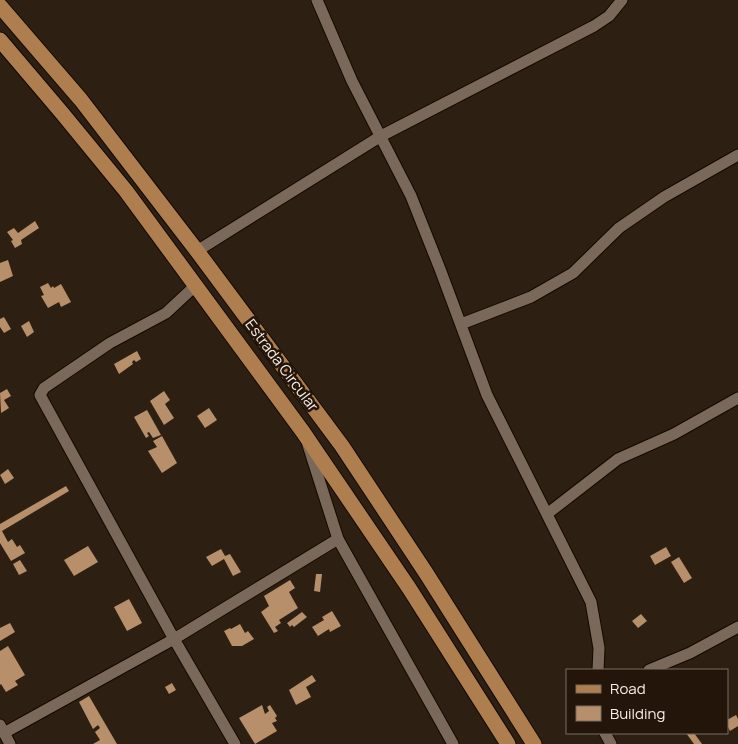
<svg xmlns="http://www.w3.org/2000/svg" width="738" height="744" font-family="Manrope,sans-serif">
<rect width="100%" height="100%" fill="#2d1f12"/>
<!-- building -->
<g fill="#b78f6b">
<polygon points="35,221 39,228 21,240 22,244 15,248 11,241 13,240 7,232 14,228 18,233"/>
<polygon points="8,260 13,276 0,282 0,263"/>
<polygon points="48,283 51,288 53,286 54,288 61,284 71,302 61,307 59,302 48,308 41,296 44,295 40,287"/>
<polygon points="4,317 11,329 4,333 0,327 0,319"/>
<polygon points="29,321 34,332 27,337 21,326"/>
<polygon points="137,351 141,359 136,362 134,360 132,362 133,364 119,374 114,364"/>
<polygon points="7,389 11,396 4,400 9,408 1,413 0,393"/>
<polygon points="164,391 170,400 165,404 174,418 164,425 150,401"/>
<polygon points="209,408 217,420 205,428 197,416"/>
<polygon points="147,410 161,435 153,438 149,432 147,433 149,436 146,438 134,417"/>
<polygon points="162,436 177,463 162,473 148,451 157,447 153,441"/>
<polygon points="8,469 14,478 5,484 0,475"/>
<polygon points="66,486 69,491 2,531 8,542 12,539 17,547 20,545 25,553 11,561 0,543 0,524"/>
<polygon points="88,546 98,562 74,576 64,560"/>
<polygon points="666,547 671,556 655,565 650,556"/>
<polygon points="221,549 225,556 230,554 241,572 233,576 224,559 212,566 206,557"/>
<polygon points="679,557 692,578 684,583 671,562"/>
<polygon points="20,560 27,571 19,575 13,564"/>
<polygon points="316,574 322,574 320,592 314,591"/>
<polygon points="290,580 295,588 289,592 298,608 279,620 281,623 275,627 278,631 274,633 261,612 269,606 264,596"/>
<polygon points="129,599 142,623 127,631 114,607"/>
<polygon points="332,611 341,626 330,632 329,629 318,636 312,627 324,620 322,617"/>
<polygon points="302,612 307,617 294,627 292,625 290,627 287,623"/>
<polygon points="641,614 647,621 638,628 632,621"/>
<polygon points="10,623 15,632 0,641 0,628"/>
<polygon points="240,624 245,633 248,631 254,639 242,646 232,646 224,631 230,628 231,629"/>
<polygon points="8,646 25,675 15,681 18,685 6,692 1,684 0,685 0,651"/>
<polygon points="312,675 316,681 306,687 311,697 296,705 289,690"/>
<polygon points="172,683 176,690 169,694 165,687"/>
<polygon points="89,696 117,744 93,744 100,740 95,732 100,728 98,725 93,729 79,702"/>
<polygon points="262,705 265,714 269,711 267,707 270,705 277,716 275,718 277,721 272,723 277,731 255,744 239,718"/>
<polygon points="736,715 738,719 738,726 730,731 727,725 727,720"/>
<polygon points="686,733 694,733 702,744 694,744"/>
</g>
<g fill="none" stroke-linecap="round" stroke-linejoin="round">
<!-- minor casing -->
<g stroke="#140801" stroke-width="13">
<g id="minor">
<polyline points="317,0 352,81 411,196 440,269 487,395 591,602 599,648 598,670"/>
<polyline points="197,251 381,136 594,26 609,16 622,0"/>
<polyline points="196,285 166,313 110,343 44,388 40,395 174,639 235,744"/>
<polyline points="461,324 531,297 573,273 619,228 664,197 738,155"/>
<polyline points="308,445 338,539 453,744"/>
<polyline points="547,514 618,459 674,434 738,398"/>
<polyline points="649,670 690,653 738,627"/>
<polyline points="0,725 10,744"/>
<polyline points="4,733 174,639 338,539"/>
<polyline points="605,733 611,744"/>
</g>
</g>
<!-- primary casing -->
<g stroke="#140801" stroke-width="17">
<g id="primary">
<polyline points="0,6 81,100 197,251 342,446 426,573 534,744"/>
<polyline points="0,40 62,113 126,191 303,432 409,588 508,744"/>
</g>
</g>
<!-- minor -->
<use href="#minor" stroke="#7a695a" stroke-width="11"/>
<!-- primary -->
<use href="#primary" stroke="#af7e4f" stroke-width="15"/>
</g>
<g text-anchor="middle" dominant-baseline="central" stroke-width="5" stroke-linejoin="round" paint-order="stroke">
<!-- street labels -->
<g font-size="15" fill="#f8eee6" stroke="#231509">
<text transform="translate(282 365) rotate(53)">Estrada Circular</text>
</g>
</g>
<!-- legend -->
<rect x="566" y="669" width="162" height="65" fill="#231509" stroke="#786c61"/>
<rect x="576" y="685" width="25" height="8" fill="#af7e4f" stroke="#786c61"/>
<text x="610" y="694" font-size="15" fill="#f8eee6">Road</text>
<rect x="576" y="706" width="25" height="15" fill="#b78f6b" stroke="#786c61"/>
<text x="610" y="719" font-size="15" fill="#f8eee6">Building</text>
</svg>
